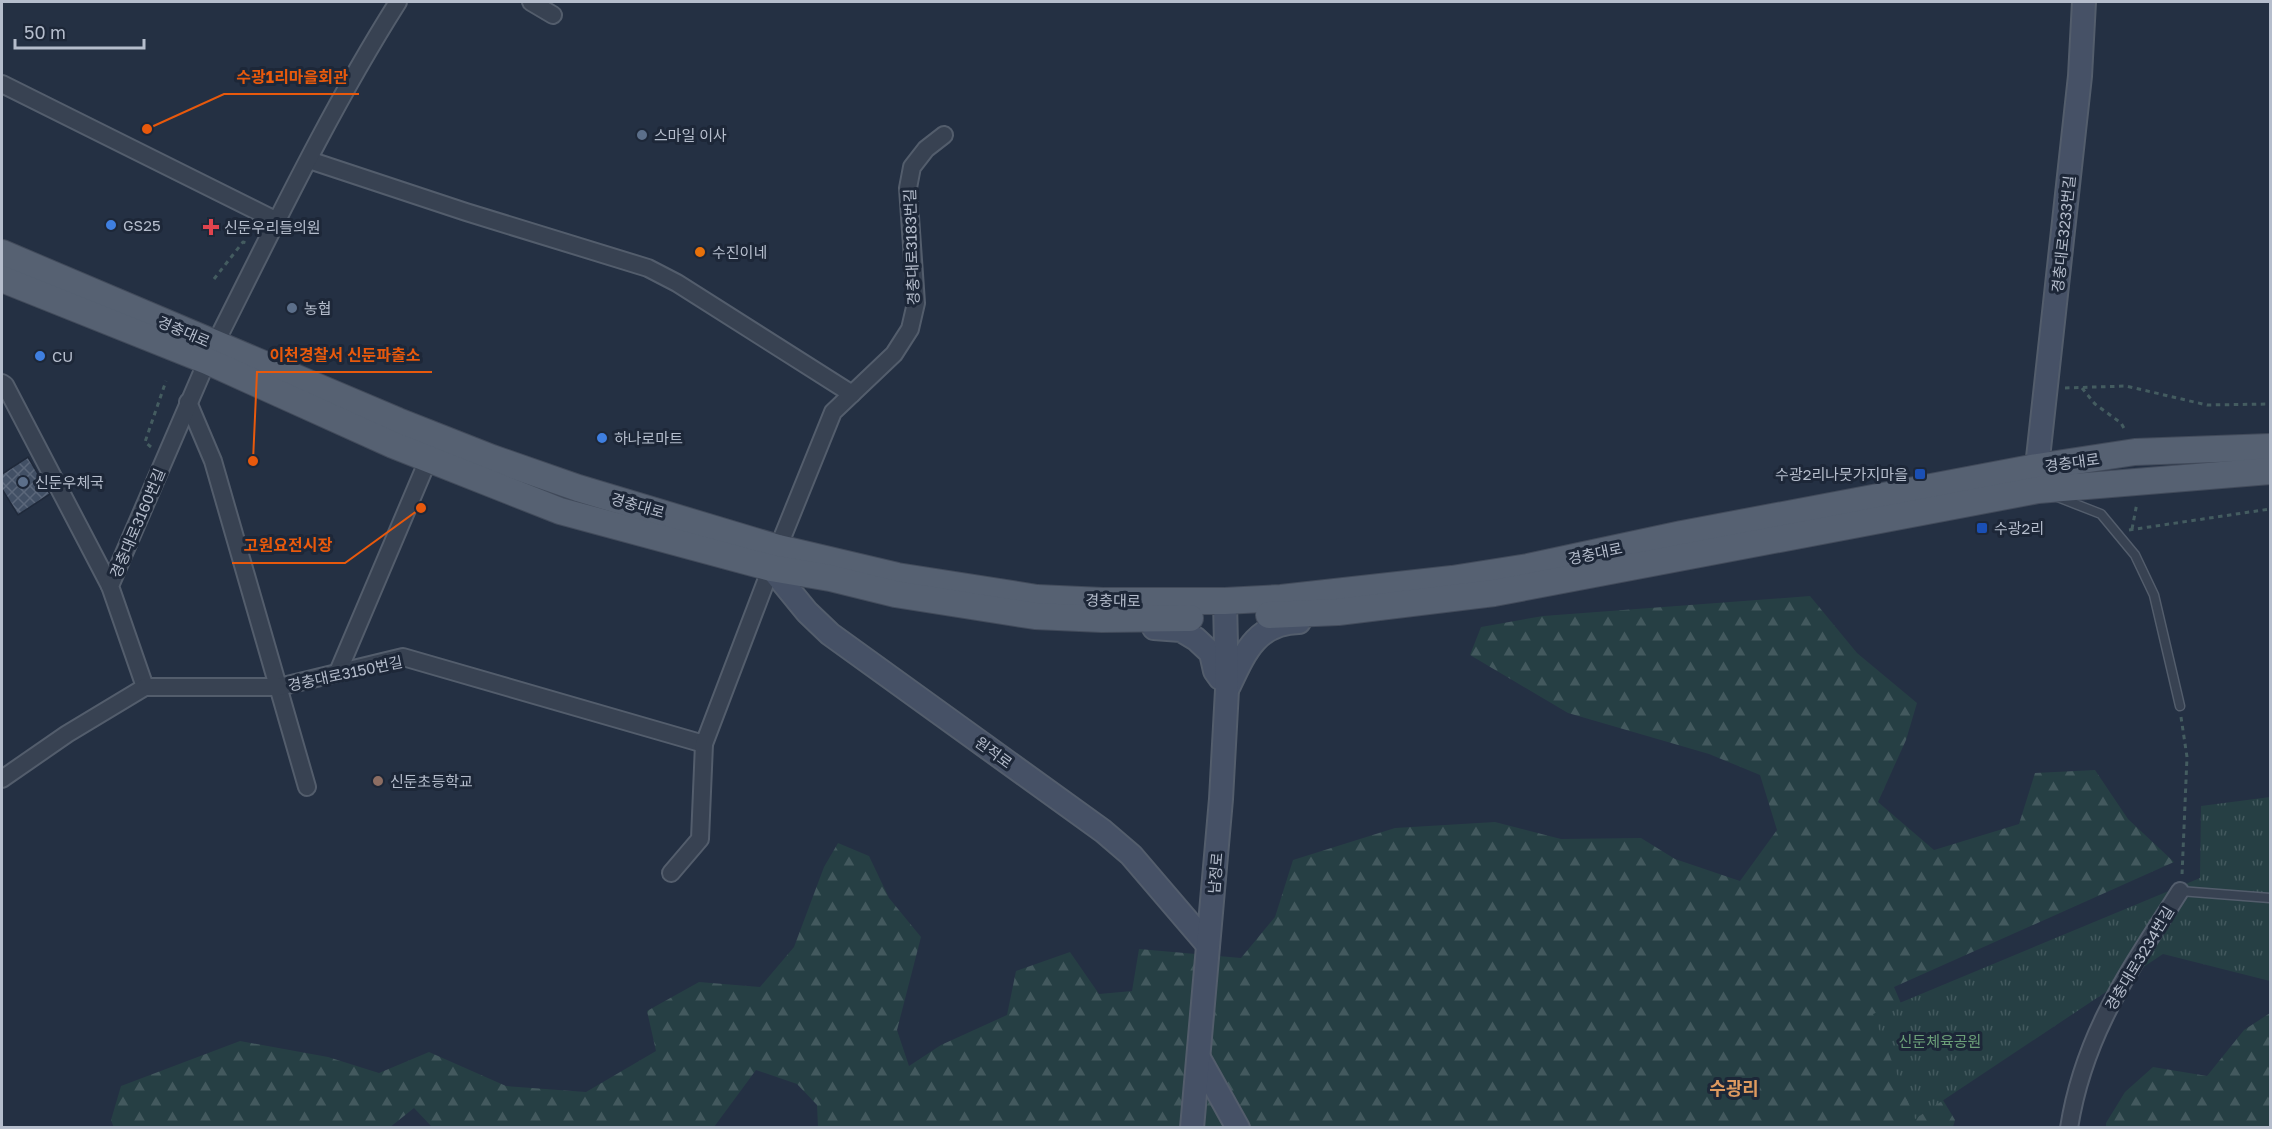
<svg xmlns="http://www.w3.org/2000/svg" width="2272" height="1129" font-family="'Golos Text','Noto Sans KR',sans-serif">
<defs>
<pattern id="forest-firs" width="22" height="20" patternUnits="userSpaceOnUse" patternTransform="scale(1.5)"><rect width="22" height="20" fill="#263f44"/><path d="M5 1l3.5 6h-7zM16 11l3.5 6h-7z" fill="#43595e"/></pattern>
<pattern id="park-tufts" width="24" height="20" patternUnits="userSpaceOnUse" patternTransform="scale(1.5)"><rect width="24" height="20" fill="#263f44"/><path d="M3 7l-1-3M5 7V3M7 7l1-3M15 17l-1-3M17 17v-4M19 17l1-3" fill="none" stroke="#43595e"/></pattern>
<pattern id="building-cross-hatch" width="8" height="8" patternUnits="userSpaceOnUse" patternTransform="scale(1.5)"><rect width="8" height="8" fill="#425065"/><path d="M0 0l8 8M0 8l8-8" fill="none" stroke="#5b677a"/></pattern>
</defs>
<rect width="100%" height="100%" fill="#243043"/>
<!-- forest -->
<g fill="url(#forest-firs)">
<polygon points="1810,596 1857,653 1917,703 1906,740 1878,802 1934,850 2019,824 2035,773 2095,770 2128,819 2174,862 1894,987 1940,1095 1955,1120 1953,1127 818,1127 817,1105 797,1084 756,1070 714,1127 432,1127 414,1108 389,1128 114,1128 111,1120 121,1086 240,1041 328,1057 379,1073 429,1052 506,1086 586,1092 656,1051 647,1011 699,982 760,987 794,947 824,867 838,843 869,856 889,898 921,937 897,1030 909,1066 941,1045 1007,1015 1016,971 1070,952 1099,994 1132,991 1139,949 1241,958 1275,917 1293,860 1395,828 1495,822 1561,839 1641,838 1675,859 1740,881 1777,830 1760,775 1709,754 1568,713 1470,655 1481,627 1543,616"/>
<polygon points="2270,1013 2270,1127 2106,1127 2106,1123 2125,1092 2153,1067 2207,1076 2244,1030"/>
</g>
<!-- park -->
<polygon fill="url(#park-tufts)" points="2270,797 2270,981 2163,954 1915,1119 1873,1014 2200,878 2201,806"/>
<!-- building -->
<polygon fill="url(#building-cross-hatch)" stroke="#1f293a" stroke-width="1.5" points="28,457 50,494 18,515 2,489 2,474"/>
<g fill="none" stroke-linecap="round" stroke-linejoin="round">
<!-- lane casing -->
<g stroke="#535d6c" stroke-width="11">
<g id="lane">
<polyline points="2055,496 2101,514 2135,555 2154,595 2180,706"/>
<polyline points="2180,891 2270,898"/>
</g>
</g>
<!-- street casing -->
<g stroke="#535d6c" stroke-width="20">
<g id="street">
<polyline points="531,2 553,15"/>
<polyline points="2,84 277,221"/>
<polyline points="309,160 466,212 648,268 677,283 852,394"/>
<path d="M215,344c58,-115 114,-233 183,-342"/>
<polyline points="2,383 5,385 110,586"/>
<polyline points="188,402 213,461 307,787"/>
<polyline points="778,548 833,412 894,354 910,329 916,303 908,188 912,167 926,149 944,135"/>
<polyline points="338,672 428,460"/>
<polyline points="145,687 110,586 207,361"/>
<polyline points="2,779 67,734 145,687 279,687 403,657 704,744"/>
<polyline points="671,873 700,839 704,744 771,568"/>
<path d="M2069,1128c15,-95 61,-158 111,-237"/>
</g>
</g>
<!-- secondary casing -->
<g stroke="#535d6c" stroke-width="26">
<g id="secondary">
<polyline points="2038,483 2037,467 2080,76 2084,2"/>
<polyline points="774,558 771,568 807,612 830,634 1103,831 1131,855 1208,945"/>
<polyline points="1154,628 1181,630 1196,639 1211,653 1215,671 1220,678"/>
<path d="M1229,686c16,-34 28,-63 70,-64"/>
<polyline points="1199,1058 1238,1128"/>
<polyline points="1192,1128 1221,799 1227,690 1225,601"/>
</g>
</g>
<!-- primary casing -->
<g stroke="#424b5b" stroke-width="28">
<g id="primary">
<polyline points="2,253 398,421 492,458 578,488 778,548 897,576 1037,598 1103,601 1225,601 1281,598 1452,579 1528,567 1682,534 2037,467 2135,452 2270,447"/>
<polyline points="2,279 207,361 393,445 560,511 771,568 830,578 895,594 1035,616 1102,619 1190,618"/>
<polyline points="1269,615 1338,612 1494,593 2038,490 2270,471"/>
</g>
</g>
<!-- path -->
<g stroke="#445c60" stroke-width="3" stroke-dasharray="4.5 4.5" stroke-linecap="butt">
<polyline points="214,279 243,242 247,243"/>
<polyline points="2065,388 2126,386 2207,405 2270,404"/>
<polyline points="2082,388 2095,404 2121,423 2125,430"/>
<polyline points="151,447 145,442 166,381"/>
<polyline points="2132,529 2137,503"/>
<polyline points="2129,530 2270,509"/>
<polyline points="2181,717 2187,757 2182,875"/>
</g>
<!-- lane -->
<use href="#lane" stroke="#384252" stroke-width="8"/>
<!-- street -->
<use href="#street" stroke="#384252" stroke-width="16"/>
<!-- secondary -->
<use href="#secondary" stroke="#465166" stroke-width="22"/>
<!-- primary -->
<use href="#primary" stroke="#566172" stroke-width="26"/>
</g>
<!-- markers -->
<g fill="#5c6f8a" stroke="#1d2738" stroke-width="2">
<circle cx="642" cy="135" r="6"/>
<circle cx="292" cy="308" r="6"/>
<circle cx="23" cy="482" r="6"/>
</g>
<g fill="#3f7fe0" stroke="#1d2738" stroke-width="2">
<circle cx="111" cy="225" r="6"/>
<circle cx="40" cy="356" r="6"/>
<circle cx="602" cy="438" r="6"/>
</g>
<path fill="#e0444e" stroke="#1d2738" stroke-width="2" d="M208 218h6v6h6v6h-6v6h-6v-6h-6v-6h6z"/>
<circle fill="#e8710a" stroke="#1d2738" stroke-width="2" cx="700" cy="252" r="6"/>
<g fill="#1a4fb4" stroke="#1d2738" stroke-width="2">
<rect x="1914" y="468" width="12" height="12" rx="3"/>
<rect x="1976" y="522" width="12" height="12" rx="3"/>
</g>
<circle fill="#8d6e63" stroke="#1d2738" stroke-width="2" cx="378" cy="781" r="6"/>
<g text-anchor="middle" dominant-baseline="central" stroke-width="6" stroke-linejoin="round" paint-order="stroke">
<!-- poi labels -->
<g font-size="15" fill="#b5bdcc" stroke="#1d2738" text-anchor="start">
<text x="654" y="135">스마일 이사</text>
<text x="123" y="225">GS25</text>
<text x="224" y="227">신둔우리들의원</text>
<text x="712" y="252">수진이네</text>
<text x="304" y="308">농협</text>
<text x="52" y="356">CU</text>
<text x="614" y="438">하나로마트</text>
<text x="1908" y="474" text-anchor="end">수광2리나뭇가지마을</text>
<text x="35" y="482">신둔우체국</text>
<text x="1994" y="528">수광2리</text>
<text x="390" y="781">신둔초등학교</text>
</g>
<!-- street labels -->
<g font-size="15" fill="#b5bdcc" stroke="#1d2738">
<text transform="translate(2063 234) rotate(-84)">경충대로3233번길</text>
<text transform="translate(911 247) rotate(-92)">경충대로3183번길</text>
<text transform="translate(184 331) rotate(23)">경충대로</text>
<text transform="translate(2072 462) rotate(-8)">경충대로</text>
<text transform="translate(638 505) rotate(16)">경충대로</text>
<text transform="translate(137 523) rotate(-67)">경충대로3160번길</text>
<text transform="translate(1595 553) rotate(-12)">경충대로</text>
<text transform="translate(1113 600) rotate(1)">경충대로</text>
<text transform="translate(345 673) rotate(-12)">경충대로3150번길</text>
<text transform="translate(994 752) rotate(36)">원적로</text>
<text transform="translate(1215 873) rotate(-85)">남정로</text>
<text transform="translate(2139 958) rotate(-59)">경충대로3234번길</text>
</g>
<!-- park labels -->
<g font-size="15" fill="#6b9f78" stroke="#1d2738">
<text x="1940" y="1041">신둔체육공원</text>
</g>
<!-- quarter labels -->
<g font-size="18" font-weight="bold" fill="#de9a5f" stroke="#1d2738">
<text x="1734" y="1088">수광리</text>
</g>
</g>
<!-- callouts -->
<path fill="none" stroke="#e8590c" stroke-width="2" d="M147 129L224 94H359M253 461L257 372H432M421 508L345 563H232"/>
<g fill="#e8590c" stroke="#1d2738" stroke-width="2">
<circle cx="147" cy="129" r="6"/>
<circle cx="253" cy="461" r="6"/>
<circle cx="421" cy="508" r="6"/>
</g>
<g font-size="16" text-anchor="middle" font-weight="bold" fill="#e8590c" stroke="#1d2738" stroke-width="6" stroke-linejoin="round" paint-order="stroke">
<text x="292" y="83">수광1리마을회관</text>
<text x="345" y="361">이천경찰서 신둔파출소</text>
<text x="288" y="551">고원요전시장</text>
</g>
<!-- border -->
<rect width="2272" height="1129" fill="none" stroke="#b5bdcc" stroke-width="6"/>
<!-- scale -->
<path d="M15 39v9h129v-9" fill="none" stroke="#b5bdcc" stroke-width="3"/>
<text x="24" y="39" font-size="18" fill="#b5bdcc" stroke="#1d2738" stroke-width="4.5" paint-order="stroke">50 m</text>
</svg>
